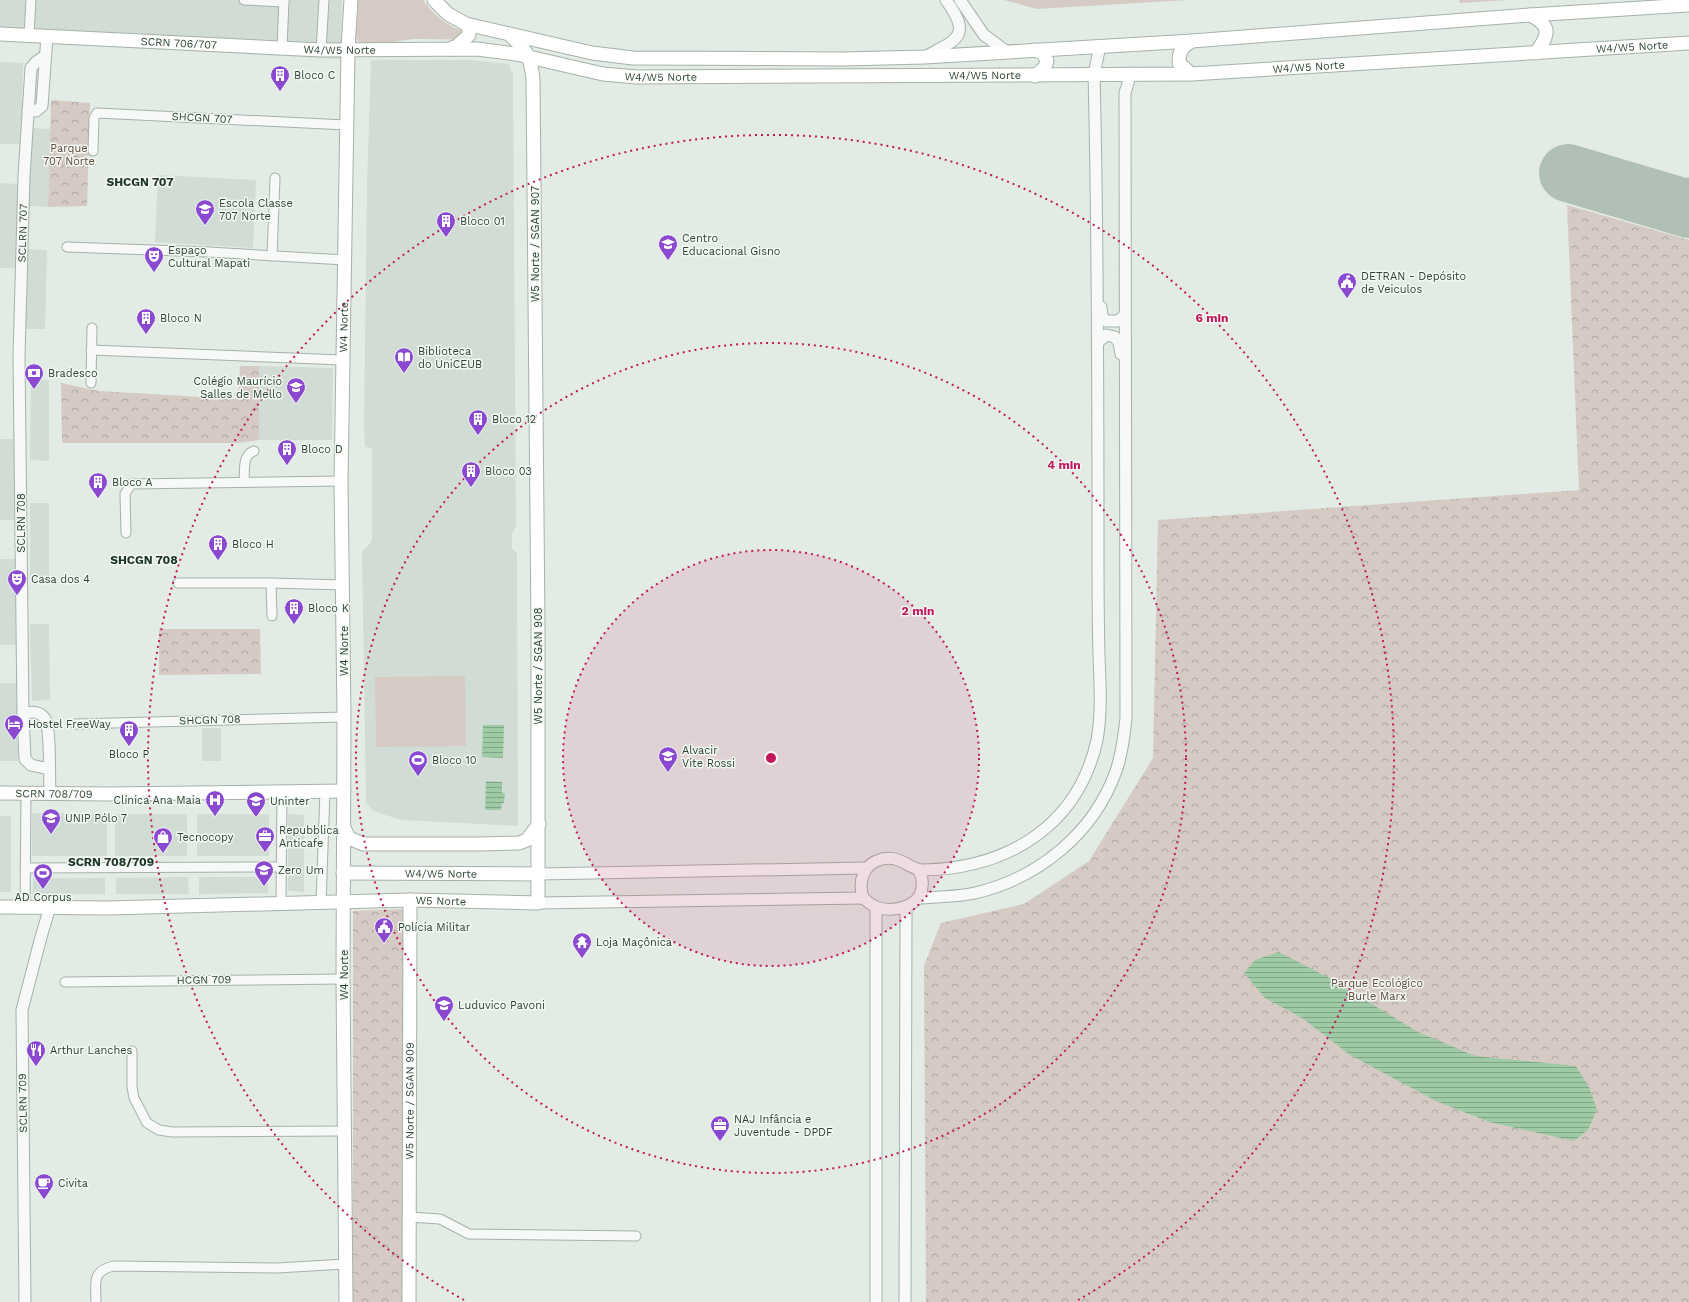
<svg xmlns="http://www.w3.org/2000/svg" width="1689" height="1302" font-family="'Work Sans',sans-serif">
<defs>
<pattern id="park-crowns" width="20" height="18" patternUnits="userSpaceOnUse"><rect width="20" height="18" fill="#d5cbc4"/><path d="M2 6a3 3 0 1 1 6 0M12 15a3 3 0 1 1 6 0" fill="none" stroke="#ada6a0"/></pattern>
<pattern id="water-rules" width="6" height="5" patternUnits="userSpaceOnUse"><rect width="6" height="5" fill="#9ecba5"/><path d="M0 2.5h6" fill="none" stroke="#81a687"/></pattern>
</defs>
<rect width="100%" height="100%" fill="#e3ebe5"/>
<!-- built -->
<g fill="#d1ddd4">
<polygon points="0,0 342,0 341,59 0,41"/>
<polygon points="371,60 472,60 509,64 513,75 516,527 512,534 512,548 517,554 518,826 401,820 373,811 366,802 362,552 372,541 372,448 365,447 364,425 367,187"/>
<polygon points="0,62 23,63 21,144 0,144"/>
<polygon points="31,128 50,129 48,207 29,206"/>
<polygon points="158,175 256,180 253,248 155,242"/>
<polygon points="0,183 19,184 17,268 0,268"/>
<polygon points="27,249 47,250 45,329 25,329"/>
<polygon points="259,366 333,368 332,440 259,440"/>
<polygon points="31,380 49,380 49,461 30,460"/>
<polygon points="0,439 14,439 15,520 0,520"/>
<rect x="30" y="503" width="19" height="79"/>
<polygon points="0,559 15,559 16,645 0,645"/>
<polygon points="30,624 49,624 50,700 32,701"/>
<polygon points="0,683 17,683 18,761 0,761"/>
<rect x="202" y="728" width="19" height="33"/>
<polygon points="32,813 107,814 107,856 32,856"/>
<rect x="115" y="814" width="72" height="42"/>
<rect x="197" y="814" width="72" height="42"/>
<polygon points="288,814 304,815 304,892 288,891"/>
<rect x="0" y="816" width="11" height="76"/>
<polygon points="188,877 189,894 116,894 116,878"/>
<polygon points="199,877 268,877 268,893 199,894"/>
<rect x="33" y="878" width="72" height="16"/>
</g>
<!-- green -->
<g fill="#d5cbc4">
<path d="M358,0h65c11,16 25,27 44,32l-5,8c-16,-1 -31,-1 -47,-1 -19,1 -38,9 -58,2l-1,-6z"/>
<polygon points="1004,0 1188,0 1037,9"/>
<polygon points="1459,0 1508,0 1460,3"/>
<polygon points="465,676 466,746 376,747 375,677"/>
</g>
<!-- park -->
<g fill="url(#park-crowns)">
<polygon points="51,100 90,103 87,206 48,207"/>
<polygon points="1567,205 1689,240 1689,1302 926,1302 924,966 941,923 1024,904 1089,861 1153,758 1158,520 1579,490"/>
<polygon points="240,366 259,366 259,440 237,443 62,443 61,383 99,391 238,399"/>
<polygon points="159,629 260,629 261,674 159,675"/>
<polygon points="403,909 403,1302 353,1302 353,911"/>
</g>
<!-- water -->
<g fill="url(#water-rules)">
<polygon points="483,725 504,725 503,758 482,757"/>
<polygon points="486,781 502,782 502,793 505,793 504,803 502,803 501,810 485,810"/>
<polygon points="1279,952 1329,978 1418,1032 1475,1056 1576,1066 1590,1089 1597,1110 1588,1130 1574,1141 1489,1122 1436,1101 1350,1055 1302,1018 1265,998 1244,973 1255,960"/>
</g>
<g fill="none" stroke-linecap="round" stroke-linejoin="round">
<!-- taxiway -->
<polyline stroke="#b0c0b4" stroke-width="23" points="1652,198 1689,189"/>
<!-- runway -->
<polyline stroke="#b0c0b4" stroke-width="58" points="1568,173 1689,209"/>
<!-- minor casing -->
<g stroke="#a4b2a8" stroke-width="11">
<g id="minor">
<polyline points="244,0 284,2"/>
<polyline points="29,35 31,0"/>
<polyline points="282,48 284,0"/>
<polyline points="321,50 324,0"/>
<polyline points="93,151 94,118 97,113 346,125"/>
<polyline points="67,247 209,252 345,260"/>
<polyline points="272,256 275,178"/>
<polyline points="91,350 342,360"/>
<polyline points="91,383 92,328"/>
<path d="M244,482c1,-11 -2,-27 10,-31"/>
<polyline points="126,533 125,494 131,484 341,481"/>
<polyline points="178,583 271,583 343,585"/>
<polyline points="271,583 272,616"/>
<polyline points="75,724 344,717"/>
<polyline points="26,868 282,867"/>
<polyline points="321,904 325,791"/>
<polyline points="281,905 282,791"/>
<polyline points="25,908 26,793"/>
<polyline points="65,982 343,979"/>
<polyline points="132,1051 132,1087 134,1098 147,1123 159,1130 172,1132 345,1131"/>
<polyline points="409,1217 440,1219 469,1234 636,1236"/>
<path d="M96,1302c0,-19 -5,-31 18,-36l163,2 68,-4"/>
</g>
</g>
<!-- tertiary casing -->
<g stroke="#a4b2a8" stroke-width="13">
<g id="tertiary">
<polyline points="960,0 984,35 1006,51"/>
<path d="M925,57c33,-18 47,-21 21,-57"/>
<polyline points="28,110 36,111 42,106 47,36"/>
<polyline points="1101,307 1102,316 1106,321 1118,321 1125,315"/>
<polyline points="1098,342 1106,335 1115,337 1119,343 1121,354"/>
<path id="s1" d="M23,714l-4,-358 5,-180 7,-108 5,-6 9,-6"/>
<path d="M49,769l-18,-4 -6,-6 -2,-45c8,-3 17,-3 22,5 6,9 4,60 5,74"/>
<path d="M919,871c2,4 4,10 3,15 0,21 -30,27 -46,21 -5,-2 -9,-6 -13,-9 -5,-17 0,-34 19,-39 21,-4 28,12 42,11 84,-2 154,-44 173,-130 5,-27 3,-57 2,-85 -1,-37 -1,-73 -1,-110 0,-157 0,-314 -4,-471l6,-28"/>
<polyline points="539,874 866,868"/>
<path d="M918,898c19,-1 39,-1 57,-5 64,-15 119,-60 141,-122 6,-17 8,-35 10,-53l-1,-625 6,-20"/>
<polyline points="538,903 863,898"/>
<polyline points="25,1302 22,1010 41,937 50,907"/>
<polyline points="876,1302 876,907"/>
<polyline points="905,1302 906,907"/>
</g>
</g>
<!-- secondary casing -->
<g stroke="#a4b2a8" stroke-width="15">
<g id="secondary">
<polyline points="434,0 448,14 466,24 592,53 633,58 845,59 924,57 1192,41 1530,15 1689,5"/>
<path d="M1530,15c22,11 19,19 6,38"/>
<path id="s2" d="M0,34l321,16 156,-1 39,5 87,20 34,3 554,-3 498,-31"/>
<polyline points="450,49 457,46 469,35 469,29 466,24"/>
<polyline points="1034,50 1043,53 1047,61 1045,67 1035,76"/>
<path d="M1191,74l-12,-11c0,-13 3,-16 13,-22"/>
<path id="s3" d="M0,793l110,1 234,-3"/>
<polyline points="343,826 349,838 363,844 479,844 519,843 527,840 539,824"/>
<path id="s4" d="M343,873l196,1"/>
<path id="s5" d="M0,907l109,1 301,-8 128,3v-275l-5,-549c-3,-25 -6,-28 -24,-45"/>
<path id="s6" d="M346,1302l-3,-323 1,-262 -3,-236 7,-432 3,-49"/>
<path id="s7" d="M409,1302l1,-402"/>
</g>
</g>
<!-- minor -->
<use href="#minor" stroke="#f6f9f7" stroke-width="9"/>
<!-- tertiary -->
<use href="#tertiary" stroke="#f6f9f7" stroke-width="11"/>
<!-- secondary -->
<use href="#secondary" stroke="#fff" stroke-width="13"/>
</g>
<!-- distance rings -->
<circle cx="771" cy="758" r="208" fill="#c2185b" fill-opacity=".12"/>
<g fill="none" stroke="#c2185b" stroke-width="2" stroke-dasharray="2 4">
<circle cx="771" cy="758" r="208"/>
<circle cx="771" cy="758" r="415"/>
<path d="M464 1300A623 623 0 1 1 1078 1300"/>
</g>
<!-- icons -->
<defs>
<g id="building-pin" transform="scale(1)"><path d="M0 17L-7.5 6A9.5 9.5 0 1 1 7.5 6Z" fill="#8a49d0" stroke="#f3f8f4"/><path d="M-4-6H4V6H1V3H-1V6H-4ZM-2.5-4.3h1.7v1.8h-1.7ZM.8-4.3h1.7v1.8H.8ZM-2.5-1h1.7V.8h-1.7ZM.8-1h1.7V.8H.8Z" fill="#fff"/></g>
<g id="school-pin" transform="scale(1)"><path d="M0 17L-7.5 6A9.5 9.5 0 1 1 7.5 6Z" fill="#8a49d0" stroke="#f3f8f4"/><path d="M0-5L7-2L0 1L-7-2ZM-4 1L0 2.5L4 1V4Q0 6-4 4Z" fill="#fff"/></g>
<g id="theatre-pin" transform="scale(1)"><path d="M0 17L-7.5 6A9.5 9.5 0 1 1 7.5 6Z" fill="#8a49d0" stroke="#f3f8f4"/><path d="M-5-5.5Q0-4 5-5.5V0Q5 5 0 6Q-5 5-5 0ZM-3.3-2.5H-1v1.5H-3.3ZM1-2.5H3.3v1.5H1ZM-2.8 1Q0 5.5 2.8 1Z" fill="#fff"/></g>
<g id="civic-pin" transform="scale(1)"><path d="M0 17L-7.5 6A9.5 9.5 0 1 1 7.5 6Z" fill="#8a49d0" stroke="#f3f8f4"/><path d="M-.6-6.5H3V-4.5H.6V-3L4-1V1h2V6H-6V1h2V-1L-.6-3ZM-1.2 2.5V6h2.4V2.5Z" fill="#fff"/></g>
<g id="library-pin" transform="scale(1)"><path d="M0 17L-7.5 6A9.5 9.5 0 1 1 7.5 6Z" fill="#8a49d0" stroke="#f3f8f4"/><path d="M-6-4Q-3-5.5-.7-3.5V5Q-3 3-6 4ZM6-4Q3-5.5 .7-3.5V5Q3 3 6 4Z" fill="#fff"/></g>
<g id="bank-pin" transform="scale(1)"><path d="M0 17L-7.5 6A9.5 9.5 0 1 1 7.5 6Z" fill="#8a49d0" stroke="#f3f8f4"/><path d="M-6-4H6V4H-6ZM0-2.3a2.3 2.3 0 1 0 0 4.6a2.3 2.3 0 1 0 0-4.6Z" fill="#fff"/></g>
<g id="hotel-pin" transform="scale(1)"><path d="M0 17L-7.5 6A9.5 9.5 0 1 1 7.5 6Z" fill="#8a49d0" stroke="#f3f8f4"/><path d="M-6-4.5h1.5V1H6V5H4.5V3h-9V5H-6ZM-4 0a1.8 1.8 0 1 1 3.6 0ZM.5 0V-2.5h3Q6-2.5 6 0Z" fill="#fff"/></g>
<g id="stadium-pin" transform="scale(1)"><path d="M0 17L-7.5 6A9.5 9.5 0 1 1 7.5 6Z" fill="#8a49d0" stroke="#f3f8f4"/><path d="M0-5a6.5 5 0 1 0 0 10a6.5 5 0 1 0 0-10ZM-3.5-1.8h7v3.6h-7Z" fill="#fff"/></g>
<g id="hospital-pin" transform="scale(1)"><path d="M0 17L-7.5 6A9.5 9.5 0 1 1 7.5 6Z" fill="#8a49d0" stroke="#f3f8f4"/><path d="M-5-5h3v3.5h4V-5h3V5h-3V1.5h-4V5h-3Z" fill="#fff"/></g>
<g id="university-pin" transform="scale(1)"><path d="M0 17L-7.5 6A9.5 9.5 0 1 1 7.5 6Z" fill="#8a49d0" stroke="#f3f8f4"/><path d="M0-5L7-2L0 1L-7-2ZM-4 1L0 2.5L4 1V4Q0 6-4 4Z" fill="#fff"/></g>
<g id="office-pin" transform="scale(1)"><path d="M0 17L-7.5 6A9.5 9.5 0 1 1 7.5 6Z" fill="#8a49d0" stroke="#f3f8f4"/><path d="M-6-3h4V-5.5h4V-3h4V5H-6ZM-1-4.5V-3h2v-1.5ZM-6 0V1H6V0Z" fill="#fff"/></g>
<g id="shop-pin" transform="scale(1)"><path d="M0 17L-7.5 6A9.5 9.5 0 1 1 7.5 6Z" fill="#8a49d0" stroke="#f3f8f4"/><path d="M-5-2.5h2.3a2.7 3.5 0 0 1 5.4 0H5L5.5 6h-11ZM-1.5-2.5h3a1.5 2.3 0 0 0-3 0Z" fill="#fff"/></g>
<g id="temple-pin" transform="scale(1)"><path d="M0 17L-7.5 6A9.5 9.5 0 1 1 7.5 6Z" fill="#8a49d0" stroke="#f3f8f4"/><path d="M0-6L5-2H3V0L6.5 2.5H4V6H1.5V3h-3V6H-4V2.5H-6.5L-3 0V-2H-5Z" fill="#fff"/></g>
<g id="restaurant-pin" transform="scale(1)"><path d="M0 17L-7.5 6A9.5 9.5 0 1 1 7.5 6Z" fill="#8a49d0" stroke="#f3f8f4"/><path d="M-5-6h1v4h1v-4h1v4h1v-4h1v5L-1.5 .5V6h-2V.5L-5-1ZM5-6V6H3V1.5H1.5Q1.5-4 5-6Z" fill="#fff"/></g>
<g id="cafe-pin" transform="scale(1)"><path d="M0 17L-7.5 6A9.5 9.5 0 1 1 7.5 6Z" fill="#8a49d0" stroke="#f3f8f4"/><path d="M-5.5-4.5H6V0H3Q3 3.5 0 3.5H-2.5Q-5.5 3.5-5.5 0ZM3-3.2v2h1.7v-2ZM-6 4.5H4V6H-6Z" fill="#fff"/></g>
</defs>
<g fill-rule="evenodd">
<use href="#building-pin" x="280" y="75"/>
<use href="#school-pin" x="205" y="209"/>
<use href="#building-pin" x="446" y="221"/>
<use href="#school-pin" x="668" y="244"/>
<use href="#theatre-pin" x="154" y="256"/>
<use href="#civic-pin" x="1347" y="282"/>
<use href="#building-pin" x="146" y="318"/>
<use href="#library-pin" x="404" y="357"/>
<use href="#bank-pin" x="34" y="373"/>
<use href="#school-pin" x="296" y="387"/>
<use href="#building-pin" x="478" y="419"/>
<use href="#building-pin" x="287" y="449"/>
<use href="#building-pin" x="471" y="471"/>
<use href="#building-pin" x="98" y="482"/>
<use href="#building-pin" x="218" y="544"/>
<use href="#theatre-pin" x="17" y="579"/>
<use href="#building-pin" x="294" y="608"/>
<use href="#hotel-pin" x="14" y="724"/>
<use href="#building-pin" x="129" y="730"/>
<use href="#school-pin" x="668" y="756"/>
<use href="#stadium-pin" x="418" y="760"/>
<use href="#hospital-pin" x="215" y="800"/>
<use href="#university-pin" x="256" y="801"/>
<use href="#university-pin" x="51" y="818"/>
<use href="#office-pin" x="265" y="836"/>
<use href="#shop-pin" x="163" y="837"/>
<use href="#university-pin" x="264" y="870"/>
<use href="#stadium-pin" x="43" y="873"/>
<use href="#civic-pin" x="384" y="927"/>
<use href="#temple-pin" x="582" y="942"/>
<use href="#school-pin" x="444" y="1005"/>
<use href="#restaurant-pin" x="36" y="1050"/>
<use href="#office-pin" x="720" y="1125"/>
<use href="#cafe-pin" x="44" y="1183"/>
</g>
<g text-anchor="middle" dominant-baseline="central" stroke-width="3" stroke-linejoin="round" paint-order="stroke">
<!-- street labels -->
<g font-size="11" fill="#2b4431" stroke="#f3f8f4">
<text stroke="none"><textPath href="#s2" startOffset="179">SCRN 706/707</textPath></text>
<text stroke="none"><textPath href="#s2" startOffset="1636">W4/W5 Norte</textPath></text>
<text stroke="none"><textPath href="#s2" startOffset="340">W4/W5 Norte</textPath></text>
<text stroke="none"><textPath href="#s2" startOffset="1312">W4/W5 Norte</textPath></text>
<text stroke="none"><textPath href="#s2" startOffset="664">W4/W5 Norte</textPath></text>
<text stroke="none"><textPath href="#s2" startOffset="988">W4/W5 Norte</textPath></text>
<text transform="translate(202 118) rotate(3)">SHCGN 707</text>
<text stroke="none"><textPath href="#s1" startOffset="481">SCLRN 707</textPath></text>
<text transform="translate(535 244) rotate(-90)">W5 Norte / SGAN 907</text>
<text stroke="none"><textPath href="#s6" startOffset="975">W4 Norte</textPath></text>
<text transform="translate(21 523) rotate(-90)">SCLRN 708</text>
<text transform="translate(344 651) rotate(-90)">W4 Norte</text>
<text transform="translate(538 666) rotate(-90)">W5 Norte / SGAN 908</text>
<text transform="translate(210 720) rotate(-2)">SHCGN 708</text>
<text stroke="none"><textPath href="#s3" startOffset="54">SCRN 708/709</textPath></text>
<text stroke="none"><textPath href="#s4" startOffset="98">W4/W5 Norte</textPath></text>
<text stroke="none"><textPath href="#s5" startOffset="441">W5 Norte</textPath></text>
<text transform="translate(344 975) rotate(-90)">W4 Norte</text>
<text transform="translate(204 980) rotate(-1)">HCGN 709</text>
<text stroke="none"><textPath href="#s7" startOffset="201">W5 Norte / SGAN 909</textPath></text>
<text transform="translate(23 1103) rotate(-91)">SCLRN 709</text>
</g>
<!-- poi labels -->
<g font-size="11" fill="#2b4431" stroke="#f3f8f4" text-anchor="start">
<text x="294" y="75">Bloco C</text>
<text x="219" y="203">Escola Classe<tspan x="219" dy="13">707 Norte</tspan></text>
<text x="460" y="221">Bloco 01</text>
<text x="682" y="238">Centro<tspan x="682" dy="13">Educacional Gisno</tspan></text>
<text x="168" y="250">Espaço<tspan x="168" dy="13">Cultural Mapati</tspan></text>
<text x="1361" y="276">DETRAN - Depósito<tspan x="1361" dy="13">de Veiculos</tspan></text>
<text x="160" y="318">Bloco N</text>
<text x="418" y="351">Biblioteca<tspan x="418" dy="13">do UniCEUB</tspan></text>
<text x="48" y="373">Bradesco</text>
<text x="282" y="381" text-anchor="end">Colégio Maurício<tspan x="282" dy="13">Salles de Mello</tspan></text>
<text x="492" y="419">Bloco 12</text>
<text x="301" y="449">Bloco D</text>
<text x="485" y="471">Bloco 03</text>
<text x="112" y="482">Bloco A</text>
<text x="232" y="544">Bloco H</text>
<text x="31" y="579">Casa dos 4</text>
<text x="308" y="608">Bloco K</text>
<text x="28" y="724">Hostel FreeWay</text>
<text x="682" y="750">Alvacir<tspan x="682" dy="13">Vite Rossi</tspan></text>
<text x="129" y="754" text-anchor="middle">Bloco P</text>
<text x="432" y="760">Bloco 10</text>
<text x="201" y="800" text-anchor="end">Clínica Ana Maia</text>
<text x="270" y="801">Uninter</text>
<text x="65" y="818">UNIP Pólo 7</text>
<text x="279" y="830">Repubblica<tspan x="279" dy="13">Anticafe</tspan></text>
<text x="177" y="837">Tecnocopy</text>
<text x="278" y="870">Zero Um</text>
<text x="43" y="897" text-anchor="middle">AD Corpus</text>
<text x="398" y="927">Polícia Militar</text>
<text x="596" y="942">Loja Maçônica</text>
<text x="458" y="1005">Luduvico Pavoni</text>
<text x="50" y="1050">Arthur Lanches</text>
<text x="734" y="1119">NAJ Infância e<tspan x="734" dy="13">Juventude - DPDF</tspan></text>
<text x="58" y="1183">Civita</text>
</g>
<!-- park labels -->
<g font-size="11" fill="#604a38" stroke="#f3f8f4">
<text x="69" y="148">Parque<tspan x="69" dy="13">707 Norte</tspan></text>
<text x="1377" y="983">Parque Ecológico<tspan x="1377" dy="13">Burle Marx</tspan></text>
</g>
<!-- neighbourhood labels -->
<g font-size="12" font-weight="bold" fill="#1d3524" stroke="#f3f8f4">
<text x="140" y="182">SHCGN 707</text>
<text x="144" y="560">SHCGN 708</text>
<text x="111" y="862">SCRN 708/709</text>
</g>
</g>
<circle cx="771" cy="758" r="6" fill="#c2185b" stroke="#f3f8f4" stroke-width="2"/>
<g font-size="12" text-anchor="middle" font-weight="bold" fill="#c2185b" stroke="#f3f8f4" stroke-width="3" stroke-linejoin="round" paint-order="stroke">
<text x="1212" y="322">6 min</text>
<text x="1064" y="469">4 min</text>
<text x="918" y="615">2 min</text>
</g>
</svg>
